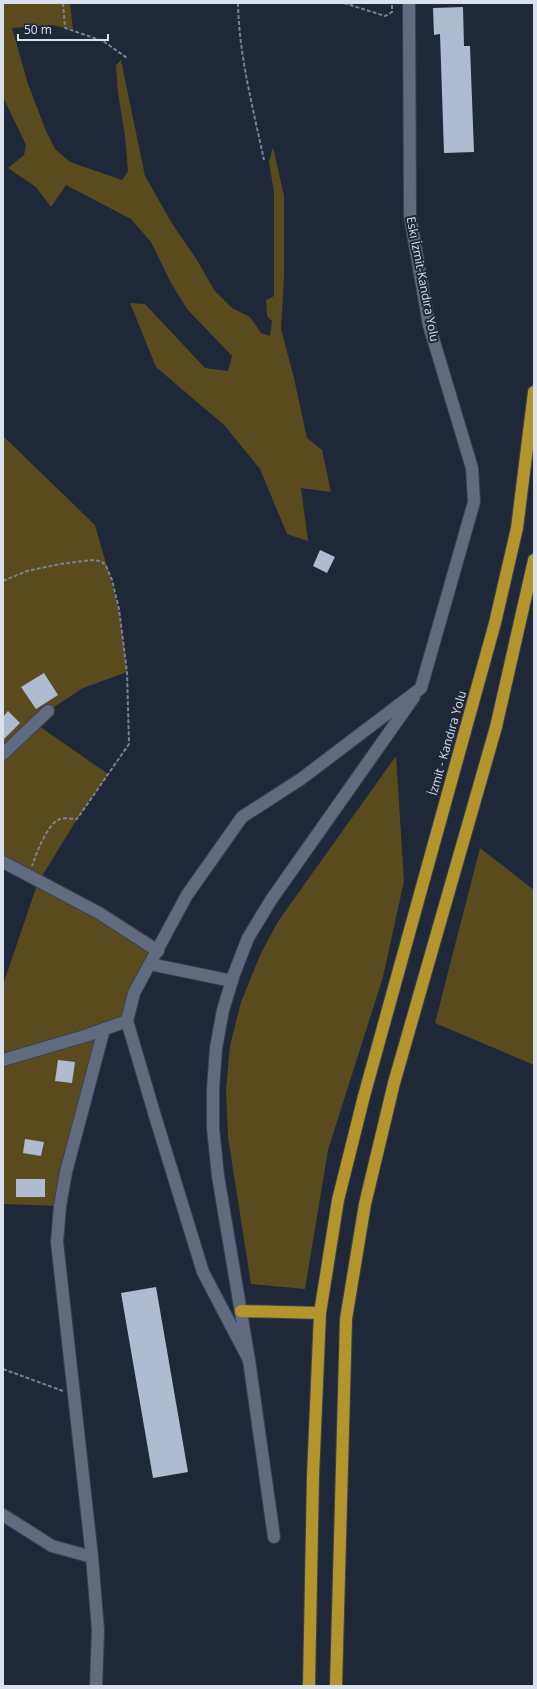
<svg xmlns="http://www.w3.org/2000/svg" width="537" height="1689" font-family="'Open Sans',sans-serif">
<rect width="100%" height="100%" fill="#1e2839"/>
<!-- green -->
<g fill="#594b1d">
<polygon points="3,3 70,3 73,30 52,25 12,28 28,84 46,131 55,149 70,162 122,180 128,171 125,136 118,93 116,65 121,60 145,176 173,225 197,260 214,290 232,308 250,317 261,333 270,336 272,321 267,316 266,300 274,296 274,192 269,162 273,147 284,196 284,277 281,329 294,378 307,438 322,450 331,492 301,488 308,541 287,534 260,469 224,425 156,367 130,303 145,304 205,368 228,371 232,356 187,309 171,283 151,242 131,219 66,185 51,207 36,187 8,168 24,155 26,145 3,97"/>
<polygon points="3,436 95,525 119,609 127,672 83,688 48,711 36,724 108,774 77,819 39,881 158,951 127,1021 104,1029 60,1206 3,1204 3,985 38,882 3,862"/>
<polygon points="396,756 404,881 383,977 328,1150 305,1289 251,1284 228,1137 226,1089 230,1046 241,1002 261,953 279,920"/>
<polygon points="480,848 534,890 534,1065 435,1023"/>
</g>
<!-- building -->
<g fill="#afbbd1">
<polygon points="463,7 464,46 470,46 474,152 444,153 440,34 434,35 433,8"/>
<polygon points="320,550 335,557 327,573 313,566"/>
<polygon points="44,673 58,695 36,709 21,687"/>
<polygon points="8,711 20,723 3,740 3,717"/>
<polygon points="58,1060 75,1062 72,1083 55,1081"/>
<polygon points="25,1139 44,1142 41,1156 23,1153"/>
<rect x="16" y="1179" width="29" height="18"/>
<polygon points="156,1287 188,1472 153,1478 121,1293"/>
</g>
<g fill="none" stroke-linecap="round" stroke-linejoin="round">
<!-- minor casing -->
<g stroke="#3a4250" stroke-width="14">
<g id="minor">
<polyline points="3,754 48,711"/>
<polyline points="3,862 99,913 158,951"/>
<polyline points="150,964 232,981"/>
<polyline points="3,1060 85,1036 127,1021"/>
<polyline points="249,1360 203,1272 155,1116 127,1021 134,993 187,895 242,817 301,779 421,688 474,502 472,468 429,325 410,216 409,3"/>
<polyline points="3,1515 52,1546 92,1557"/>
<polyline points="274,1537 249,1360 218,1176 213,1128 213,1090 216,1048 223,1010 234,974 248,938 271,900 414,697"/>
<polyline points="96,1686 98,1630 92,1557 57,1242 60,1206 66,1172 104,1029"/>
</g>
</g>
<!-- highway casing -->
<g stroke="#3a4250" stroke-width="14">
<g id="highway">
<polyline points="241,1311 320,1313"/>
<polyline points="309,1686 313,1476 320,1313 338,1200 364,1096 495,623 517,528 534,392"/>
<polyline points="336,1686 346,1319 365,1204 394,1083 496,727 534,560"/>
</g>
</g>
<!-- path -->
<g stroke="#7a8290" stroke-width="2" stroke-dasharray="4 2" stroke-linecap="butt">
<polyline points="63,3 65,28 103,41 127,58"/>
<path d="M238,3c1,53 15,105 26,157"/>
<polyline points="344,3 385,16 392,12 392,3"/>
<path d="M3,581l24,-10 33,-7 32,-4 9,1 5,5 6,14 7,29 8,63 2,72 -52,75c-6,0 -13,-2 -19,1 -11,5 -22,34 -26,46"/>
<polyline points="3,1369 63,1391"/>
</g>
<!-- minor -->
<use href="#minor" stroke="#616b7f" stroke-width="12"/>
<!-- highway -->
<use href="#highway" stroke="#b4952b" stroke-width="12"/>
</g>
<g text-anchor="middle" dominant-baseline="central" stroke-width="4" stroke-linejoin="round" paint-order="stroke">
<!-- street labels -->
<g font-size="12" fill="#dae1ec" stroke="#1e2839">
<text transform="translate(423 279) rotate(79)">Eskı İzmit-Kandıra Yolu</text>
<text transform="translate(447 743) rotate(-74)">İzmit - Kandıra Yolu</text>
</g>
</g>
<!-- border -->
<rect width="537" height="1689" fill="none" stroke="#dae1ec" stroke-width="8"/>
<!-- scale -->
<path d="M18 34v6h90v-6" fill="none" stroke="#dae1ec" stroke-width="2"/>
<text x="24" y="34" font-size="12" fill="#dae1ec" stroke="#1e2839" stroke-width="3" paint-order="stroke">50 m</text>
</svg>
